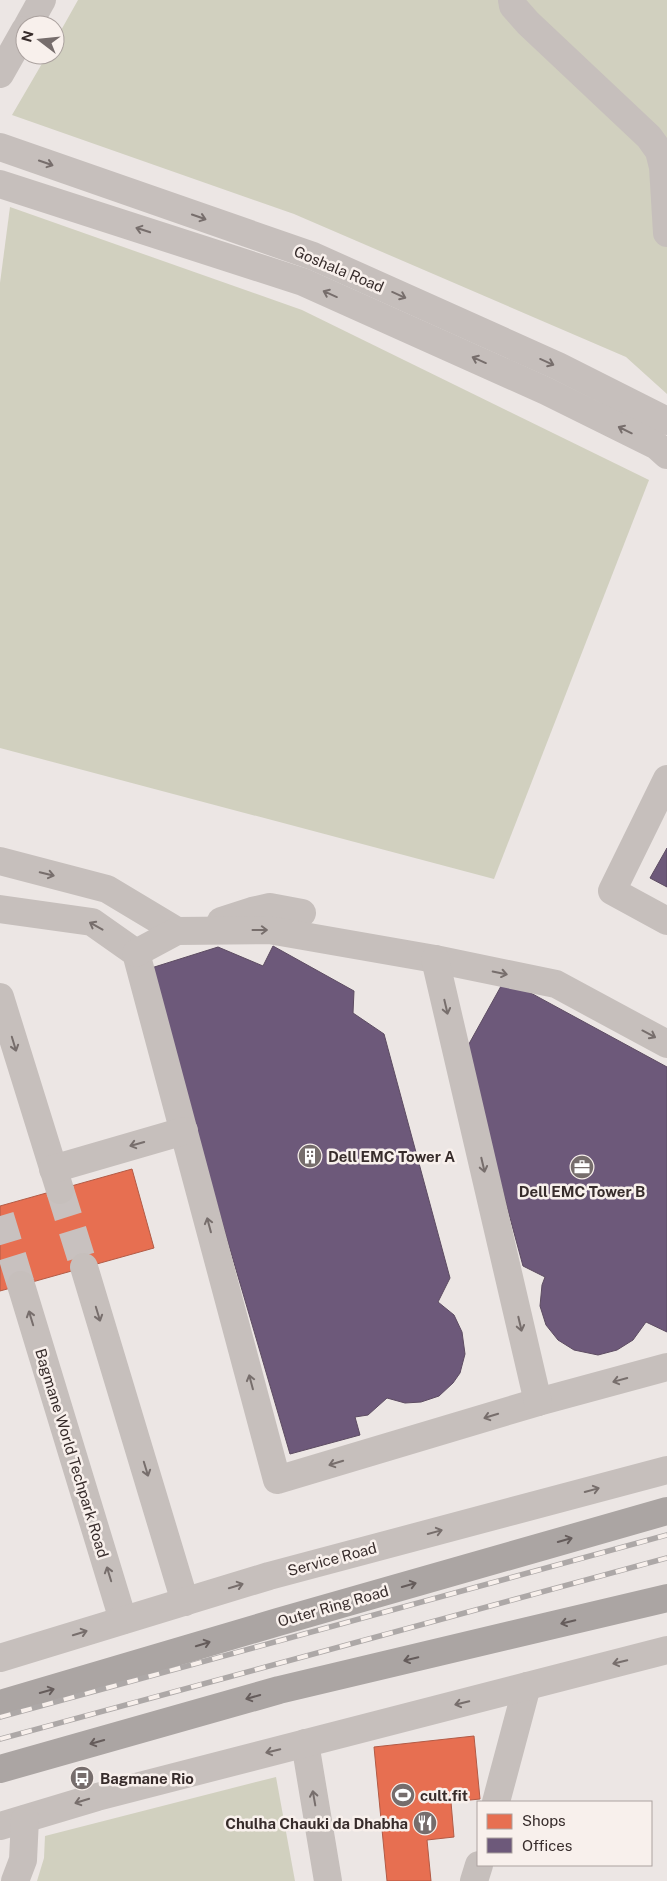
<svg xmlns="http://www.w3.org/2000/svg" width="667" height="1881" font-family="'Public Sans',sans-serif">
<rect width="100%" height="100%" fill="#ece6e4"/>
<!-- green -->
<g fill="#d1d0bf">
<polygon points="78,0 667,0 667,394 626,357 294,214 12,115 47,55 55,55 55,41"/>
<polygon points="10,207 302,310 649,480 494,879 0,748 0,283"/>
<polygon points="276,1777 295,1881 37,1881 44,1858 45,1836"/>
</g>
<!-- shops -->
<g fill="#e76f51" stroke="#b25b46">
<polygon points="132,1169 154,1248 0,1291 0,1206"/>
<polygon points="474,1736 480,1799 451,1802 454,1837 427,1840 431,1881 387,1881 374,1747"/>
</g>
<!-- offices -->
<g fill="#6d597a" stroke="#5d4c62">
<polygon points="667,848 667,887 650,878"/>
<polygon points="273,946 354,991 353,1013 384,1034 450,1278 438,1302 454,1315 462,1332 465,1354 460,1373 453,1383 439,1396 421,1402 405,1403 387,1398 368,1415 355,1417 360,1435 290,1454 148,969 218,947 263,966"/>
<polygon points="505,979 667,1067 667,1332 646,1322 633,1340 617,1350 598,1355 574,1350 558,1340 546,1325 540,1306 542,1285 545,1277 523,1266 465,1051"/>
</g>
<g fill="none" stroke-linecap="round" stroke-linejoin="round">
<!-- minor-tunnel -->
<g stroke="#c8c1bf" stroke-width="28" stroke-dasharray="28 14" stroke-linecap="butt">
<polyline points="60,1190 84,1267"/>
<polyline points="0,1216 21,1285"/>
</g>
<!-- minor -->
<g stroke="#c6bfbc" stroke-width="28">
<polyline points="512,0 513,6 528,23 649,137 659,151 663,167 667,233"/>
<polyline points="28,25 42,0"/>
<polyline points="0,74 25,30"/>
<polyline points="0,147 313,256 558,366 667,421"/>
<polyline points="0,184 303,282 546,391 657,446 667,455"/>
<polyline points="667,779 612,891 667,921"/>
<polyline points="0,861 107,889 177,931"/>
<polyline points="0,909 92,922 136,953 277,1480 538,1402 667,1367"/>
<polyline points="221,923 221,921 252,911 270,907 302,913"/>
<polyline points="136,953 177,931 269,930 435,959 556,984 667,1044"/>
<polyline points="435,959 538,1402"/>
<polyline points="0,997 60,1190"/>
<polyline points="53,1169 184,1131"/>
<polyline points="84,1267 185,1602"/>
<polyline points="21,1285 123,1620"/>
<polyline points="0,1658 269,1576 667,1470"/>
<polyline points="305,1743 328,1881"/>
<polyline points="496,1802 527,1686"/>
<polyline points="0,1826 97,1797 667,1650"/>
<polyline points="15,1881 23,1860 25,1819"/>
<polyline points="474,1881 479,1865"/>
</g>
<!-- highway -->
<g stroke="#aba5a3" stroke-width="28">
<polyline points="0,1704 278,1622 667,1511"/>
<polyline points="0,1769 279,1690 667,1598"/>
</g>
<!-- rail casing -->
<g stroke="#ada8a7" stroke-width="5.5">
<g id="rail">
<polyline points="0,1717 667,1535"/>
<polyline points="0,1739 667,1558"/>
</g>
</g>
<!-- rail -->
<use href="#rail" stroke="#f8f0ec" stroke-width="4" stroke-dasharray="11" stroke-linecap="butt"/>
</g>
<!-- one-way arrows -->
<defs><path id="oneway-shaft" d="M-6 0H5M1.5-3L5.5 0L1.5 3" fill="none" stroke-width="1.6" stroke-linecap="round" stroke-linejoin="round" transform="scale(1.25)"/></defs>
<g stroke="#776e6c">
<use href="#oneway-shaft" transform="translate(46 163) rotate(19)"/>
<use href="#oneway-shaft" transform="translate(199 217) rotate(19)"/>
<use href="#oneway-shaft" transform="translate(143 230) rotate(-162)"/>
<use href="#oneway-shaft" transform="translate(330 294) rotate(-156)"/>
<use href="#oneway-shaft" transform="translate(399 295) rotate(24)"/>
<use href="#oneway-shaft" transform="translate(479 360) rotate(-156)"/>
<use href="#oneway-shaft" transform="translate(547 362) rotate(24)"/>
<use href="#oneway-shaft" transform="translate(625 430) rotate(-154)"/>
<use href="#oneway-shaft" transform="translate(47 874) rotate(14)"/>
<use href="#oneway-shaft" transform="translate(96 926) rotate(-151)"/>
<use href="#oneway-shaft" transform="translate(260 930)"/>
<use href="#oneway-shaft" transform="translate(500 973) rotate(12)"/>
<use href="#oneway-shaft" transform="translate(446 1007) rotate(77)"/>
<use href="#oneway-shaft" transform="translate(649 1034) rotate(28)"/>
<use href="#oneway-shaft" transform="translate(14 1044) rotate(73)"/>
<use href="#oneway-shaft" transform="translate(137 1144) rotate(164)"/>
<use href="#oneway-shaft" transform="translate(483 1165) rotate(77)"/>
<use href="#oneway-shaft" transform="translate(209 1225) rotate(-105)"/>
<use href="#oneway-shaft" transform="translate(98 1314) rotate(73)"/>
<use href="#oneway-shaft" transform="translate(31 1318) rotate(-107)"/>
<use href="#oneway-shaft" transform="translate(520 1324) rotate(77)"/>
<use href="#oneway-shaft" transform="translate(620 1380) rotate(165)"/>
<use href="#oneway-shaft" transform="translate(251 1382) rotate(-105)"/>
<use href="#oneway-shaft" transform="translate(491 1416) rotate(163)"/>
<use href="#oneway-shaft" transform="translate(336 1463) rotate(163)"/>
<use href="#oneway-shaft" transform="translate(146 1469) rotate(73)"/>
<use href="#oneway-shaft" transform="translate(592 1490) rotate(-15)"/>
<use href="#oneway-shaft" transform="translate(435 1532) rotate(-15)"/>
<use href="#oneway-shaft" transform="translate(109 1574) rotate(-107)"/>
<use href="#oneway-shaft" transform="translate(236 1586) rotate(-17)"/>
<use href="#oneway-shaft" transform="translate(80 1633) rotate(-17)"/>
<use href="#oneway-shaft" transform="translate(620 1662) rotate(166)"/>
<use href="#oneway-shaft" transform="translate(462 1703) rotate(166)"/>
<use href="#oneway-shaft" transform="translate(273 1751) rotate(166)"/>
<use href="#oneway-shaft" transform="translate(314 1798) rotate(-100)"/>
<use href="#oneway-shaft" transform="translate(82 1801) rotate(163)"/>
</g>
<g stroke="#655c5b">
<use href="#oneway-shaft" transform="translate(565 1540) rotate(-16)"/>
<use href="#oneway-shaft" transform="translate(409 1585) rotate(-16)"/>
<use href="#oneway-shaft" transform="translate(568 1622) rotate(167)"/>
<use href="#oneway-shaft" transform="translate(203 1644) rotate(-17)"/>
<use href="#oneway-shaft" transform="translate(411 1659) rotate(167)"/>
<use href="#oneway-shaft" transform="translate(47 1691) rotate(-16)"/>
<use href="#oneway-shaft" transform="translate(253 1697) rotate(164)"/>
<use href="#oneway-shaft" transform="translate(97 1742) rotate(164)"/>
</g>
<!-- icons -->
<defs>
<g id="building-disc" transform="scale(1.25)"><circle r="9.5" fill="#766d6c" stroke="#f8f0ec"/><path d="M-4-6H4V6H1V3H-1V6H-4ZM-2.5-4.3h1.7v1.8h-1.7ZM.8-4.3h1.7v1.8H.8ZM-2.5-1h1.7V.8h-1.7ZM.8-1h1.7V.8H.8Z" fill="#fff"/></g>
<g id="office-disc" transform="scale(1.25)"><circle r="9.5" fill="#766d6c" stroke="#f8f0ec"/><path d="M-6-3h4V-5.5h4V-3h4V5H-6ZM-1-4.5V-3h2v-1.5ZM-6 0V1H6V0Z" fill="#fff"/></g>
<g id="bus-disc" transform="scale(1.25)"><circle r="9.5" fill="#766d6c" stroke="#f8f0ec"/><path d="M-5-6H5V4H4V6H2V4H-2V6H-4V4H-5ZM-3.5-4V0h7V-4ZM-3.5 1.2v1.5H-2V1.2ZM2 1.2v1.5H3.5V1.2Z" fill="#fff"/></g>
<g id="stadium-disc" transform="scale(1.25)"><circle r="9.5" fill="#766d6c" stroke="#f8f0ec"/><path d="M0-5a6.5 5 0 1 0 0 10a6.5 5 0 1 0 0-10ZM-3.5-1.8h7v3.6h-7Z" fill="#fff"/></g>
<g id="restaurant-disc" transform="scale(1.25)"><circle r="9.5" fill="#766d6c" stroke="#f8f0ec"/><path d="M-5-6h1v4h1v-4h1v4h1v-4h1v5L-1.5 .5V6h-2V.5L-5-1ZM5-6V6H3V1.5H1.5Q1.5-4 5-6Z" fill="#fff"/></g>
</defs>
<g fill-rule="evenodd">
<use href="#building-disc" x="310" y="1156"/>
<use href="#office-disc" x="582" y="1167"/>
<use href="#bus-disc" x="82" y="1778"/>
<use href="#stadium-disc" x="403" y="1795"/>
<use href="#restaurant-disc" x="425" y="1823"/>
</g>
<g text-anchor="middle" dominant-baseline="central" stroke-width="5" stroke-linejoin="round" paint-order="stroke">
<!-- street labels -->
<g font-size="15" fill="#372c2b" stroke="#f8f0ec">
<text transform="translate(339 269) rotate(23)">Goshala Road</text>
<text transform="translate(72 1453) rotate(73)">Bagmane World Techpark Road</text>
<text transform="translate(332 1559) rotate(-15)">Service Road</text>
<text transform="translate(333 1606) rotate(-16)">Outer Ring Road</text>
</g>
<!-- poi labels -->
<g font-size="15" font-weight="bold" fill="#372c2b" stroke="#f8f0ec" text-anchor="start">
<text x="328" y="1156">Dell EMC Tower A</text>
<text x="582" y="1191" text-anchor="middle">Dell EMC Tower B</text>
<text x="100" y="1778">Bagmane Rio</text>
<text x="420" y="1795">cult.fit</text>
<text x="408" y="1823" text-anchor="end">Chulha Chauki da Dhabha</text>
</g>
</g>
<!-- legend -->
<rect x="477" y="1801" width="175" height="65" fill="#f8f0ec" stroke="#aba29f"/>
<rect x="487" y="1814" width="25" height="15" fill="#e76f51" stroke="#aba29f"/>
<text x="522" y="1826" font-size="15" fill="#372c2b">Shops</text>
<rect x="487" y="1838" width="25" height="15" fill="#6d597a" stroke="#aba29f"/>
<text x="522" y="1851" font-size="15" fill="#372c2b">Offices</text>
<!-- north arrow -->
<g transform="translate(40 40) rotate(286)"><circle r="24" fill="#f8f0ec" stroke="#aba29f"/>
<path d="M0-4L9 19L0 12L-9 19Z" fill="#766d6c"/>
<text y="-8" font-size="14" font-weight="bold" text-anchor="middle" fill="#372c2b">N</text>
</g>
</svg>
